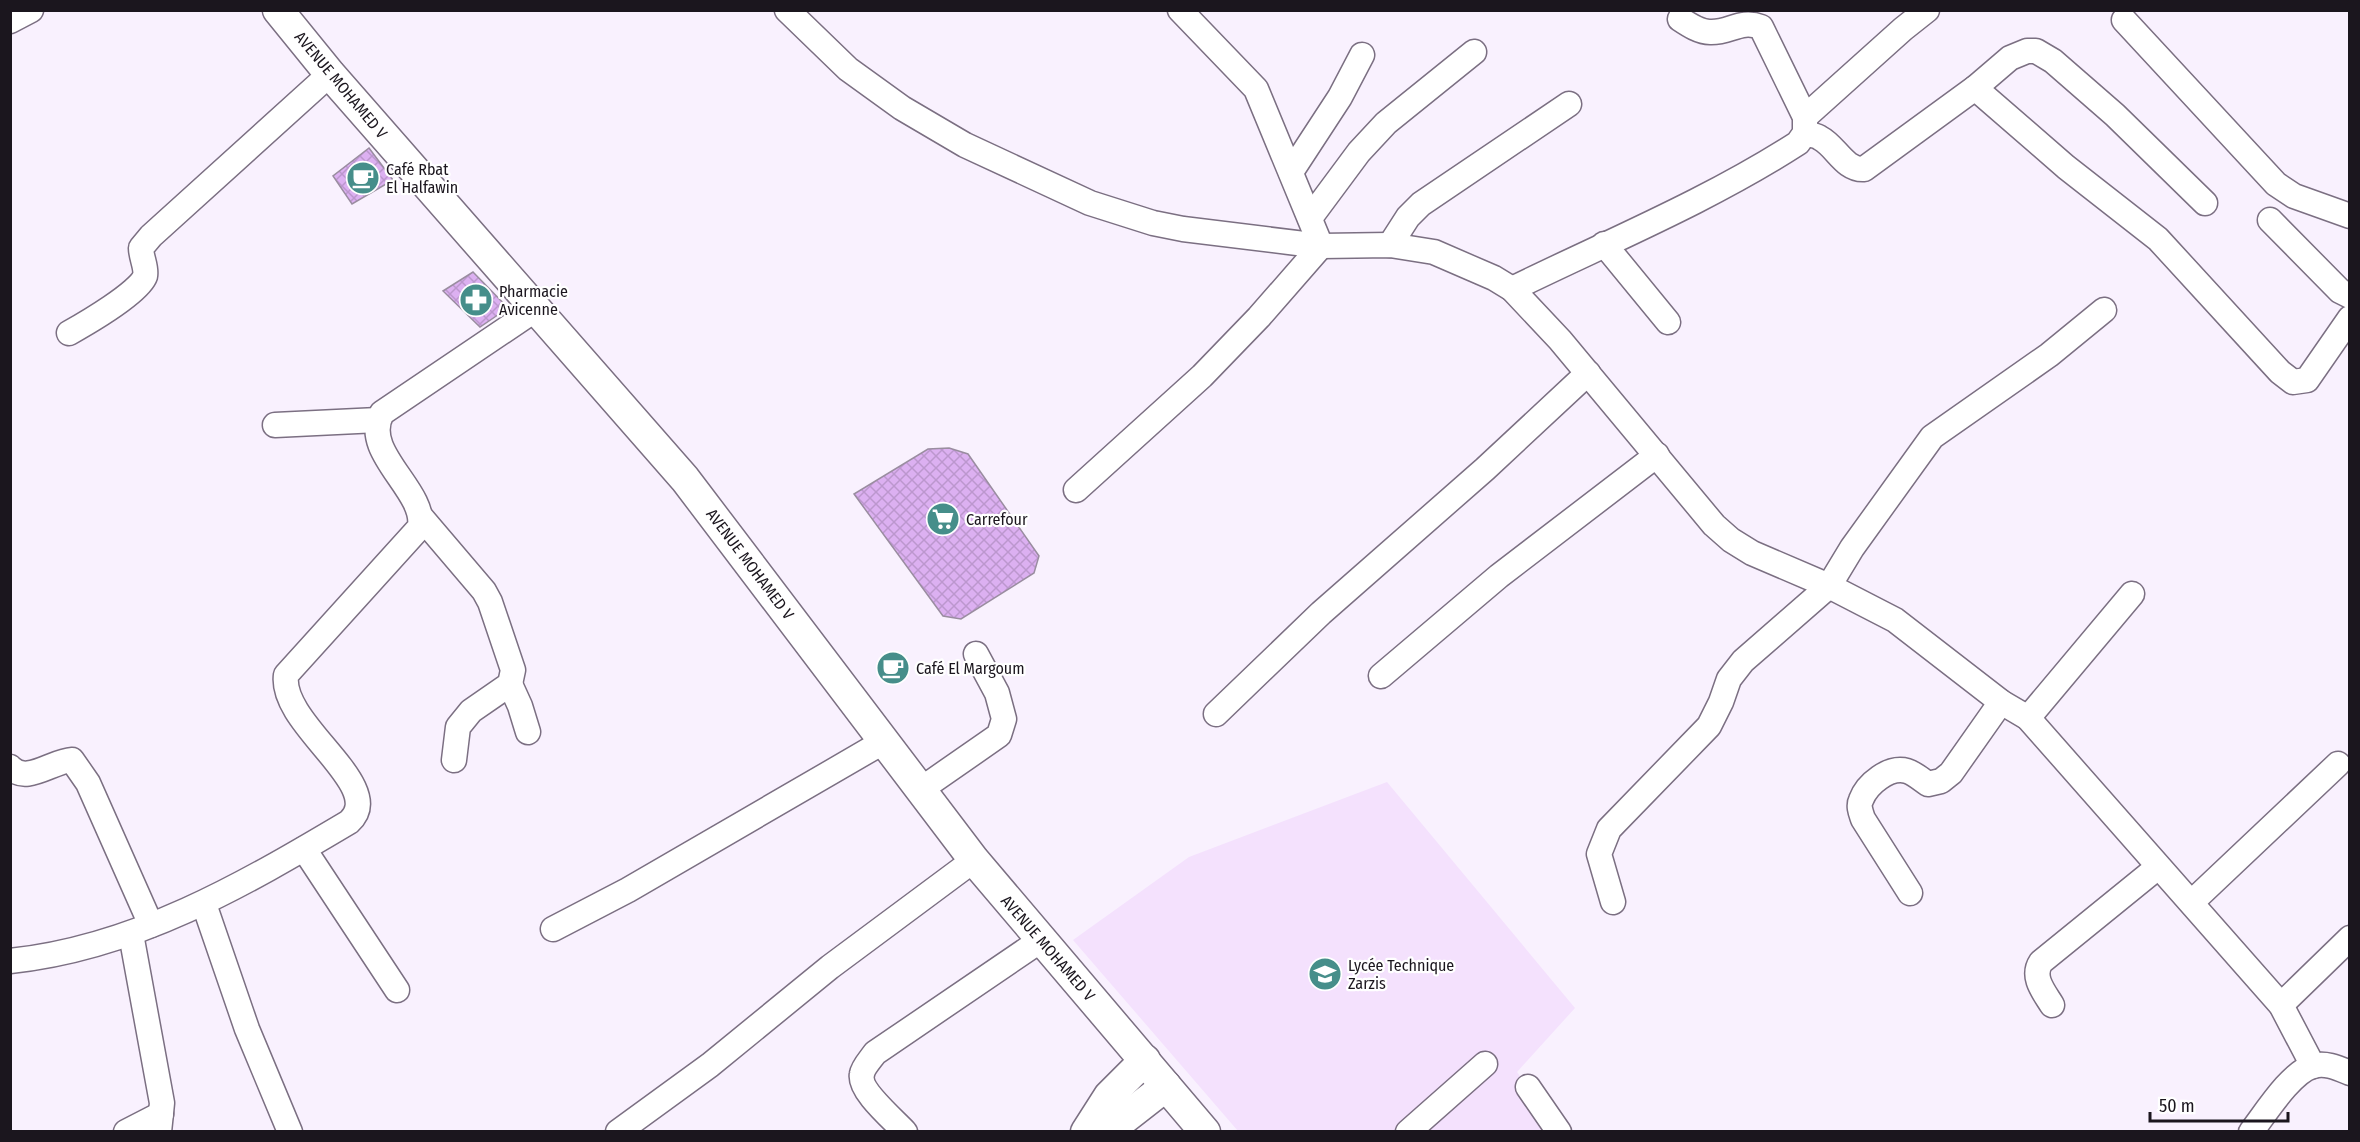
<svg xmlns="http://www.w3.org/2000/svg" width="2360" height="1142" font-family="'Fira Sans Condensed',sans-serif">
<defs>
<pattern id="building-cross-hatch" width="8" height="8" patternUnits="userSpaceOnUse" patternTransform="scale(1.5)"><rect width="8" height="8" fill="#dcb0f1"/><path d="M0 0l8 8M0 8l8-8" fill="none" stroke="#bc97ce"/></pattern>
</defs>
<rect width="100%" height="100%" fill="#f9f1fe"/>
<!-- built -->
<polygon fill="#f4e1fd" points="1387,782 1575,1008 1517,1072 1559,1131 1238,1131 1073,940 1189,857"/>
<!-- building -->
<g fill="url(#building-cross-hatch)" stroke="#9a8da0" stroke-width="1.5">
<polygon points="369,148 393,180 352,204 333,176"/>
<polygon points="473,272 508,308 480,327 443,291"/>
<polygon points="949,448 968,454 1039,556 1034,573 961,619 943,616 854,494 928,449"/>
</g>
<g fill="none" stroke-linecap="round" stroke-linejoin="round">
<!-- minor casing -->
<g stroke="#7b6f82" stroke-width="27">
<g id="minor">
<polyline points="787,10 848,69 902,108 965,145 1090,203 1153,223 1183,229 1321,246 1390,245 1434,252 1494,278 1512,289 1560,340 1714,525 1731,540 1752,553 1829,586 1895,620 2001,702 2028,718 2281,1005 2313,1066"/>
<polyline points="2124,20 2276,184 2294,196 2350,216"/>
<polyline points="10,21 31,10"/>
<polyline points="1975,88 2066,167 2158,239 2280,372 2293,382 2307,380 2350,318"/>
<polyline points="1805,117 1903,29 1927,10"/>
<path d="M1805,133c5,2 11,2 15,5 16,8 24,32 44,31l111,-81 35,-30 17,-7h9l17,10 62,54 90,88"/>
<polyline points="1291,172 1340,97 1362,55"/>
<polyline points="1310,218 1359,152 1386,123 1474,52"/>
<polyline points="2270,220 2340,291 2350,296"/>
<polyline points="1604,244 1668,322"/>
<polyline points="1390,245 1408,217 1421,204 1569,104"/>
<path d="M1512,289c96,-47 196,-88 286,-146l7,-10v-16l-44,-90c-21,-8 -31,6 -51,5 -10,0 -21,-7 -30,-13"/>
<path d="M69,333c16,-9 71,-41 76,-57 2,-8 -4,-19 -4,-28l10,-12 179,-162"/>
<polyline points="275,425 378,420"/>
<polyline points="1076,490 1202,376 1259,317 1321,246 1256,89 1180,10"/>
<polyline points="421,517 484,591 490,602 513,670 510,684 471,711 458,727 454,760"/>
<polyline points="1381,676 1499,576 1657,455"/>
<polyline points="510,684 520,706 528,732"/>
<polyline points="1216,714 1321,613 1485,469 1588,373"/>
<polyline points="2028,718 2132,594"/>
<path d="M10,767c16,18 42,-6 62,-7l16,23 63,142"/>
<polyline points="920,790 999,735 1004,719 997,693 976,654"/>
<polyline points="304,849 397,990"/>
<path d="M1910,893l-47,-74c-2,-6 -5,-13 -2,-19 6,-16 28,-34 46,-29 7,2 15,9 21,13l13,-3 10,-8 50,-71"/>
<polyline points="1613,902 1599,854 1609,829 1709,726 1721,702 1729,679 1743,661 1829,586 1852,548 1932,437 2049,355 2104,310"/>
<polyline points="2192,902 2338,764"/>
<polyline points="204,904 247,1029 290,1132"/>
<polyline points="553,929 628,890 883,742"/>
<polyline points="131,934 162,1103 159,1132"/>
<path d="M10,961c125,-13 233,-76 339,-139 40,-36 -70,-97 -63,-147l134,-148c6,-37 -60,-75 -38,-114l154,-104"/>
<path d="M2052,1005c-8,-13 -21,-28 -11,-43l117,-95"/>
<polyline points="2281,1005 2350,938"/>
<polyline points="1528,1087 1559,1132"/>
<polyline points="126,1132 161,1114"/>
<polyline points="618,1132 710,1065 830,967 974,860"/>
<path d="M905,1132c-11,-12 -47,-42 -43,-58 1,-7 9,-15 13,-21l166,-113"/>
<polyline points="1408,1132 1485,1064"/>
<path d="M2251,1132c14,-18 40,-60 62,-66 12,-4 25,2 37,7"/>
</g>
</g>
<!-- major casing -->
<g stroke="#7b6f82" stroke-width="33">
<g id="major">
<polyline points="278,10 330,74 685,479 974,860 1205,1132"/>
<polyline points="1086,1132 1109,1096 1145,1060"/>
<polyline points="1101,1132 1125,1118 1166,1086"/>
</g>
</g>
<!-- minor -->
<use href="#minor" stroke="#fff" stroke-width="24"/>
<!-- major -->
<use href="#major" stroke="#fff" stroke-width="30"/>
</g>
<!-- icons -->
<defs>
<g id="cafe-disc" transform="scale(1.725)"><circle r="9.5" fill="#468e8a" stroke="#fff"/><path d="M-5.5-4.5H6V0H3Q3 3.5 0 3.5H-2.5Q-5.5 3.5-5.5 0ZM3-3.2v2h1.7v-2ZM-6 4.5H4V6H-6Z" fill="#fff"/></g>
<g id="pharmacy-disc" transform="scale(1.725)"><circle r="9.5" fill="#468e8a" stroke="#fff"/><path d="M-2-6h4v4h4v4h-4v4h-4v-4h-4v-4h4Z" fill="#fff"/></g>
<g id="supermarket-disc" transform="scale(1.725)"><circle r="9.5" fill="#468e8a" stroke="#fff"/><path d="M-6-5.5h2.5l.6 2H6L4.5 2H-2.5L-4.4-4H-6ZM-1.5 3.2a1.3 1.3 0 1 0 .1 0ZM3 3.2a1.3 1.3 0 1 0 .1 0Z" fill="#fff"/></g>
<g id="school-disc" transform="scale(1.725)"><circle r="9.5" fill="#468e8a" stroke="#fff"/><path d="M0-5L7-2L0 1L-7-2ZM-4 1L0 2.5L4 1V4Q0 6-4 4Z" fill="#fff"/></g>
</defs>
<g fill-rule="evenodd">
<use href="#cafe-disc" x="363" y="178"/>
<use href="#pharmacy-disc" x="476" y="300"/>
<use href="#supermarket-disc" x="943" y="519"/>
<use href="#cafe-disc" x="893" y="668"/>
<use href="#school-disc" x="1325" y="974"/>
</g>
<g text-anchor="middle" dominant-baseline="central" stroke-width="4.5" stroke-linejoin="round" paint-order="stroke">
<!-- street labels -->
<g font-size="16" fill="#1b161e" stroke="#fff">
<text transform="translate(341 85) rotate(50)">AVENUE MOHAMED V</text>
<text transform="translate(750 564) rotate(53)">AVENUE MOHAMED V</text>
<text transform="translate(1048 948) rotate(49)">AVENUE MOHAMED V</text>
</g>
<!-- poi labels -->
<g font-size="16" fill="#1b161e" stroke="#fff" text-anchor="start">
<text x="386" y="169">Café Rbat<tspan x="386" dy="18">El Halfawin</tspan></text>
<text x="499" y="291">Pharmacie<tspan x="499" dy="18">Avicenne</tspan></text>
<text x="966" y="519">Carrefour</text>
<text x="916" y="668">Café El Margoum</text>
<text x="1348" y="965">Lycée Technique<tspan x="1348" dy="18">Zarzis</tspan></text>
</g>
</g>
<!-- border -->
<rect width="2360" height="1142" fill="none" stroke="#1b161e" stroke-width="24"/>
<!-- scale -->
<path d="M2150 1112v9h138v-9" fill="none" stroke="#1b161e" stroke-width="3"/>
<text x="2159" y="1112" font-size="18" fill="#1b161e" stroke="#ffffff" stroke-width="4.5" paint-order="stroke">50 m</text>
</svg>
